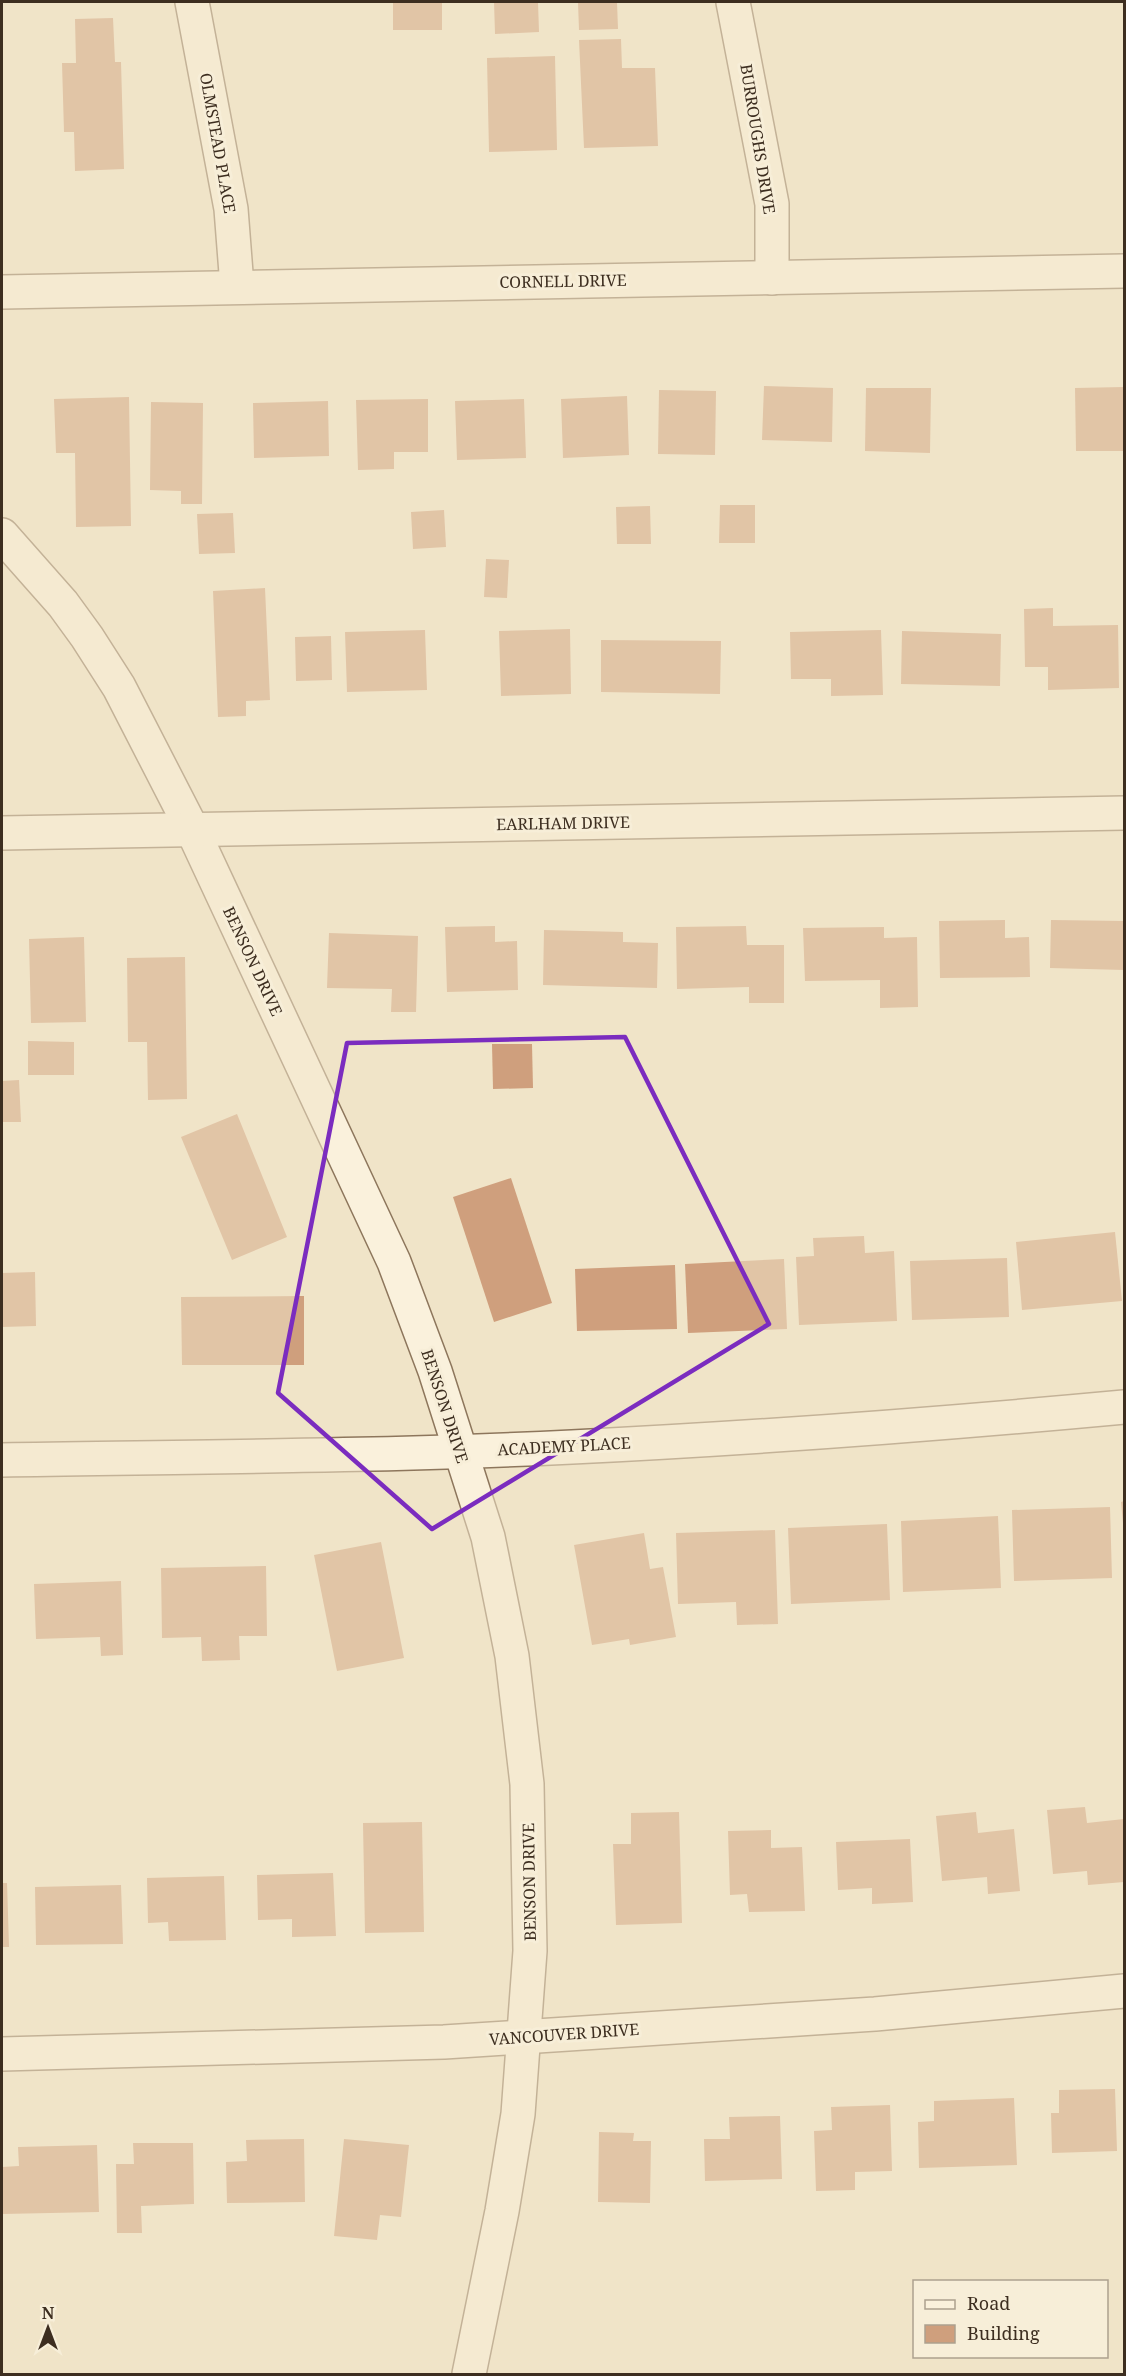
<svg xmlns="http://www.w3.org/2000/svg" width="1126" height="2376" font-family="'Noto Serif',serif">
<rect width="100%" height="100%" fill="#f0e4c8"/>
<!-- building -->
<g fill="#cf9f7d">
<rect x="393" y="2" width="49" height="28"/>
<polygon points="494,2 538,2 539,32 495,34"/>
<polygon points="578,2 617,2 618,29 579,30"/>
<polygon points="113,18 115,62 121,62 124,169 75,171 74,132 64,132 62,63 76,63 75,19"/>
<polygon points="621,39 622,68 655,68 658,146 584,148 579,40"/>
<polygon points="555,56 557,150 489,152 487,58"/>
<polygon points="764,386 833,388 832,442 762,440"/>
<polygon points="1124,387 1124,451 1076,451 1075,388"/>
<polygon points="866,388 931,388 930,453 865,451"/>
<polygon points="659,390 716,391 715,455 658,454"/>
<polygon points="627,396 629,455 563,458 561,399"/>
<polygon points="129,397 131,526 76,527 75,453 56,453 54,399"/>
<polygon points="428,399 428,452 394,452 394,469 358,470 356,400"/>
<polygon points="524,399 526,458 457,460 455,401"/>
<polygon points="328,401 329,456 254,458 253,403"/>
<polygon points="151,402 203,403 202,504 181,504 181,491 150,490"/>
<polygon points="720,505 755,505 755,543 719,543"/>
<polygon points="650,506 651,544 617,544 616,507"/>
<polygon points="444,510 446,547 413,549 411,512"/>
<polygon points="233,513 235,553 199,554 197,514"/>
<polygon points="486,559 509,560 507,598 484,597"/>
<polygon points="265,588 270,700 246,701 246,716 218,717 213,591"/>
<polygon points="1053,608 1053,626 1118,625 1119,688 1048,690 1048,667 1025,667 1024,609"/>
<polygon points="570,629 571,694 501,696 499,631"/>
<polygon points="425,630 427,690 347,692 345,632"/>
<polygon points="881,630 883,695 831,696 831,679 791,679 790,632"/>
<polygon points="902,631 1001,634 1000,686 901,684"/>
<polygon points="331,636 332,680 296,681 295,637"/>
<polygon points="601,640 721,641 720,694 601,692"/>
<polygon points="1005,920 1005,938 1029,937 1030,977 940,978 939,921"/>
<polygon points="1051,920 1124,921 1124,970 1050,968"/>
<polygon points="495,926 495,942 517,941 518,990 447,992 445,927"/>
<polygon points="746,926 747,945 784,945 784,1003 749,1003 749,987 677,989 676,927"/>
<polygon points="884,927 884,938 917,937 918,1007 880,1008 880,980 805,981 803,928"/>
<polygon points="544,930 623,932 623,942 658,943 657,988 543,985"/>
<polygon points="329,933 418,936 416,1012 391,1012 392,989 327,988"/>
<polygon points="84,937 86,1022 31,1023 29,939"/>
<polygon points="185,957 187,1099 148,1100 147,1042 128,1042 127,958"/>
<polygon points="28,1041 74,1042 74,1075 28,1075"/>
<polygon points="492,1044 532,1044 533,1088 493,1089"/>
<polygon points="19,1080 21,1122 2,1122 2,1081"/>
<polygon points="237,1114 287,1237 232,1260 181,1137"/>
<polygon points="511,1178 552,1303 494,1322 453,1197"/>
<polygon points="1115,1232 1122,1301 1022,1310 1016,1242"/>
<polygon points="864,1236 865,1253 894,1251 897,1321 799,1325 796,1257 814,1256 813,1238"/>
<polygon points="1007,1258 1009,1317 912,1320 910,1261"/>
<polygon points="784,1259 787,1329 688,1333 685,1264"/>
<polygon points="675,1265 677,1329 577,1331 575,1269"/>
<polygon points="35,1272 36,1326 2,1327 2,1273"/>
<polygon points="304,1296 304,1365 182,1365 181,1297"/>
<polygon points="1124,1501 1124,1523 1123,1523 1121,1502"/>
<polygon points="1110,1507 1112,1578 1014,1581 1012,1510"/>
<polygon points="998,1516 1001,1588 903,1592 901,1521"/>
<polygon points="887,1524 890,1600 791,1604 788,1528"/>
<polygon points="775,1530 778,1624 737,1625 736,1602 678,1604 676,1533"/>
<polygon points="644,1533 650,1569 663,1567 676,1637 630,1645 629,1639 592,1645 574,1545"/>
<polygon points="381,1542 404,1658 337,1671 314,1555"/>
<polygon points="266,1566 267,1636 239,1636 240,1660 202,1661 201,1637 162,1638 161,1568"/>
<polygon points="121,1581 123,1655 101,1656 100,1637 36,1639 34,1584"/>
<polygon points="1085,1807 1087,1823 1124,1819 1124,1882 1088,1885 1087,1871 1053,1874 1047,1810"/>
<polygon points="679,1812 682,1923 616,1925 613,1844 631,1844 631,1813"/>
<polygon points="976,1812 978,1833 1014,1829 1020,1891 988,1894 987,1877 942,1881 936,1816"/>
<polygon points="422,1822 424,1932 365,1933 363,1823"/>
<polygon points="771,1830 771,1848 802,1847 805,1911 749,1912 747,1894 730,1895 728,1831"/>
<polygon points="910,1839 913,1902 872,1904 872,1888 838,1890 836,1842"/>
<polygon points="333,1873 336,1936 292,1937 292,1919 258,1920 257,1875"/>
<polygon points="224,1876 226,1940 169,1941 168,1922 148,1923 147,1878"/>
<polygon points="2,1883 7,1883 9,1947 2,1947"/>
<polygon points="121,1885 123,1944 36,1945 35,1887"/>
<polygon points="1115,2089 1117,2151 1052,2153 1051,2113 1059,2113 1059,2090"/>
<polygon points="1014,2098 1017,2165 919,2168 918,2122 934,2121 934,2101"/>
<polygon points="890,2105 892,2171 855,2172 855,2190 816,2191 814,2131 832,2130 831,2107"/>
<polygon points="780,2116 782,2179 705,2181 704,2139 730,2139 729,2117"/>
<polygon points="599,2132 634,2133 633,2141 651,2141 650,2203 598,2202"/>
<polygon points="304,2139 305,2202 227,2203 226,2162 247,2161 246,2140"/>
<polygon points="344,2139 409,2145 401,2217 380,2215 377,2240 334,2236"/>
<polygon points="133,2143 193,2143 194,2204 141,2206 142,2233 117,2233 116,2164 134,2164"/>
<polygon points="97,2145 99,2212 2,2214 2,2167 19,2166 18,2147"/>
</g>
<g fill="none" stroke-linecap="round" stroke-linejoin="round">
<!-- minor casing -->
<g stroke="#8d765c" stroke-width="36">
<g id="minor">
<polyline points="192,2 231,209 237,286"/>
<polyline points="733,2 772,204 772,278"/>
<polyline points="2,535 63,604 87,637 119,687 192,829 394,1262 435,1371 488,1537 512,1656 527,1784 530,1951 518,2114 502,2211 469,2374"/>
<polyline points="2,833 1124,813"/>
<path d="M2,1460c190,-3 380,-4 570,-13 184,-9 369,-23 552,-40"/>
<polyline points="2,2054 444,2042 875,2014 1124,1991"/>
</g>
</g>
<!-- tertiary casing -->
<g stroke="#8d765c" stroke-width="36">
<polyline id="tertiary" points="2,292 1124,271"/>
</g>
<!-- minor -->
<use href="#minor" stroke="#faf1dc" stroke-width="33"/>
<!-- tertiary -->
<use href="#tertiary" stroke="#faf1dc" stroke-width="33"/>
</g>
<!-- marked area -->
<path d="M0 0H1126V2376H0ZM625,1037l144,287 -337,205 -154,-136 69,-350z" fill="#f0e4c8" fill-opacity=".55" fill-rule="evenodd"/>
<path fill="none" stroke="#7b2cbf" stroke-width="4.5" stroke-linejoin="round" d="M625,1037l144,287 -337,205 -154,-136 69,-350z"/>
<g text-anchor="middle" dominant-baseline="central" stroke-width="6" stroke-linejoin="round" paint-order="stroke">
<!-- street labels -->
<g font-size="16" fill="#3d2e20" stroke="#f7eed8">
<text transform="translate(758 139) rotate(81)">BURROUGHS DRIVE</text>
<text transform="translate(218 143) rotate(80)">OLMSTEAD PLACE</text>
<text transform="translate(563 281) rotate(-1)">CORNELL DRIVE</text>
<text transform="translate(563 823) rotate(-1)">EARLHAM DRIVE</text>
<text transform="translate(253 961) rotate(65)">BENSON DRIVE</text>
<text transform="translate(445 1406) rotate(72)">BENSON DRIVE</text>
<text transform="translate(564 1446) rotate(-3)">ACADEMY PLACE</text>
<text transform="translate(529 1882) rotate(-91)">BENSON DRIVE</text>
<text transform="translate(564 2034) rotate(-4)">VANCOUVER DRIVE</text>
</g>
</g>
<!-- border -->
<rect width="1126" height="2376" fill="none" stroke="#3d2e20" stroke-width="6"/>
<!-- legend -->
<rect x="913" y="2280" width="195" height="78" fill="#f7eed8" stroke="#ada18e" stroke-width="1.5"/>
<rect x="925" y="2300" width="30" height="9" fill="#faf1dc" stroke="#ada18e" stroke-width="1.5"/>
<text x="967" y="2310" font-size="18" fill="#3d2e20">Road</text>
<rect x="925" y="2325" width="30" height="18" fill="#cf9f7d" stroke="#ada18e" stroke-width="1.5"/>
<text x="967" y="2340" font-size="18" fill="#3d2e20">Building</text>
<!-- north arrow -->
<g transform="translate(48 2328)" stroke="#f7eed8" stroke-width="4.5" paint-order="stroke">
<path d="M0-4.5L10 22L0 15L-10 22Z" fill="#3d2e20"/>
<text y="-9" font-size="16" font-weight="bold" text-anchor="middle" fill="#3d2e20">N</text>
</g>
</svg>
